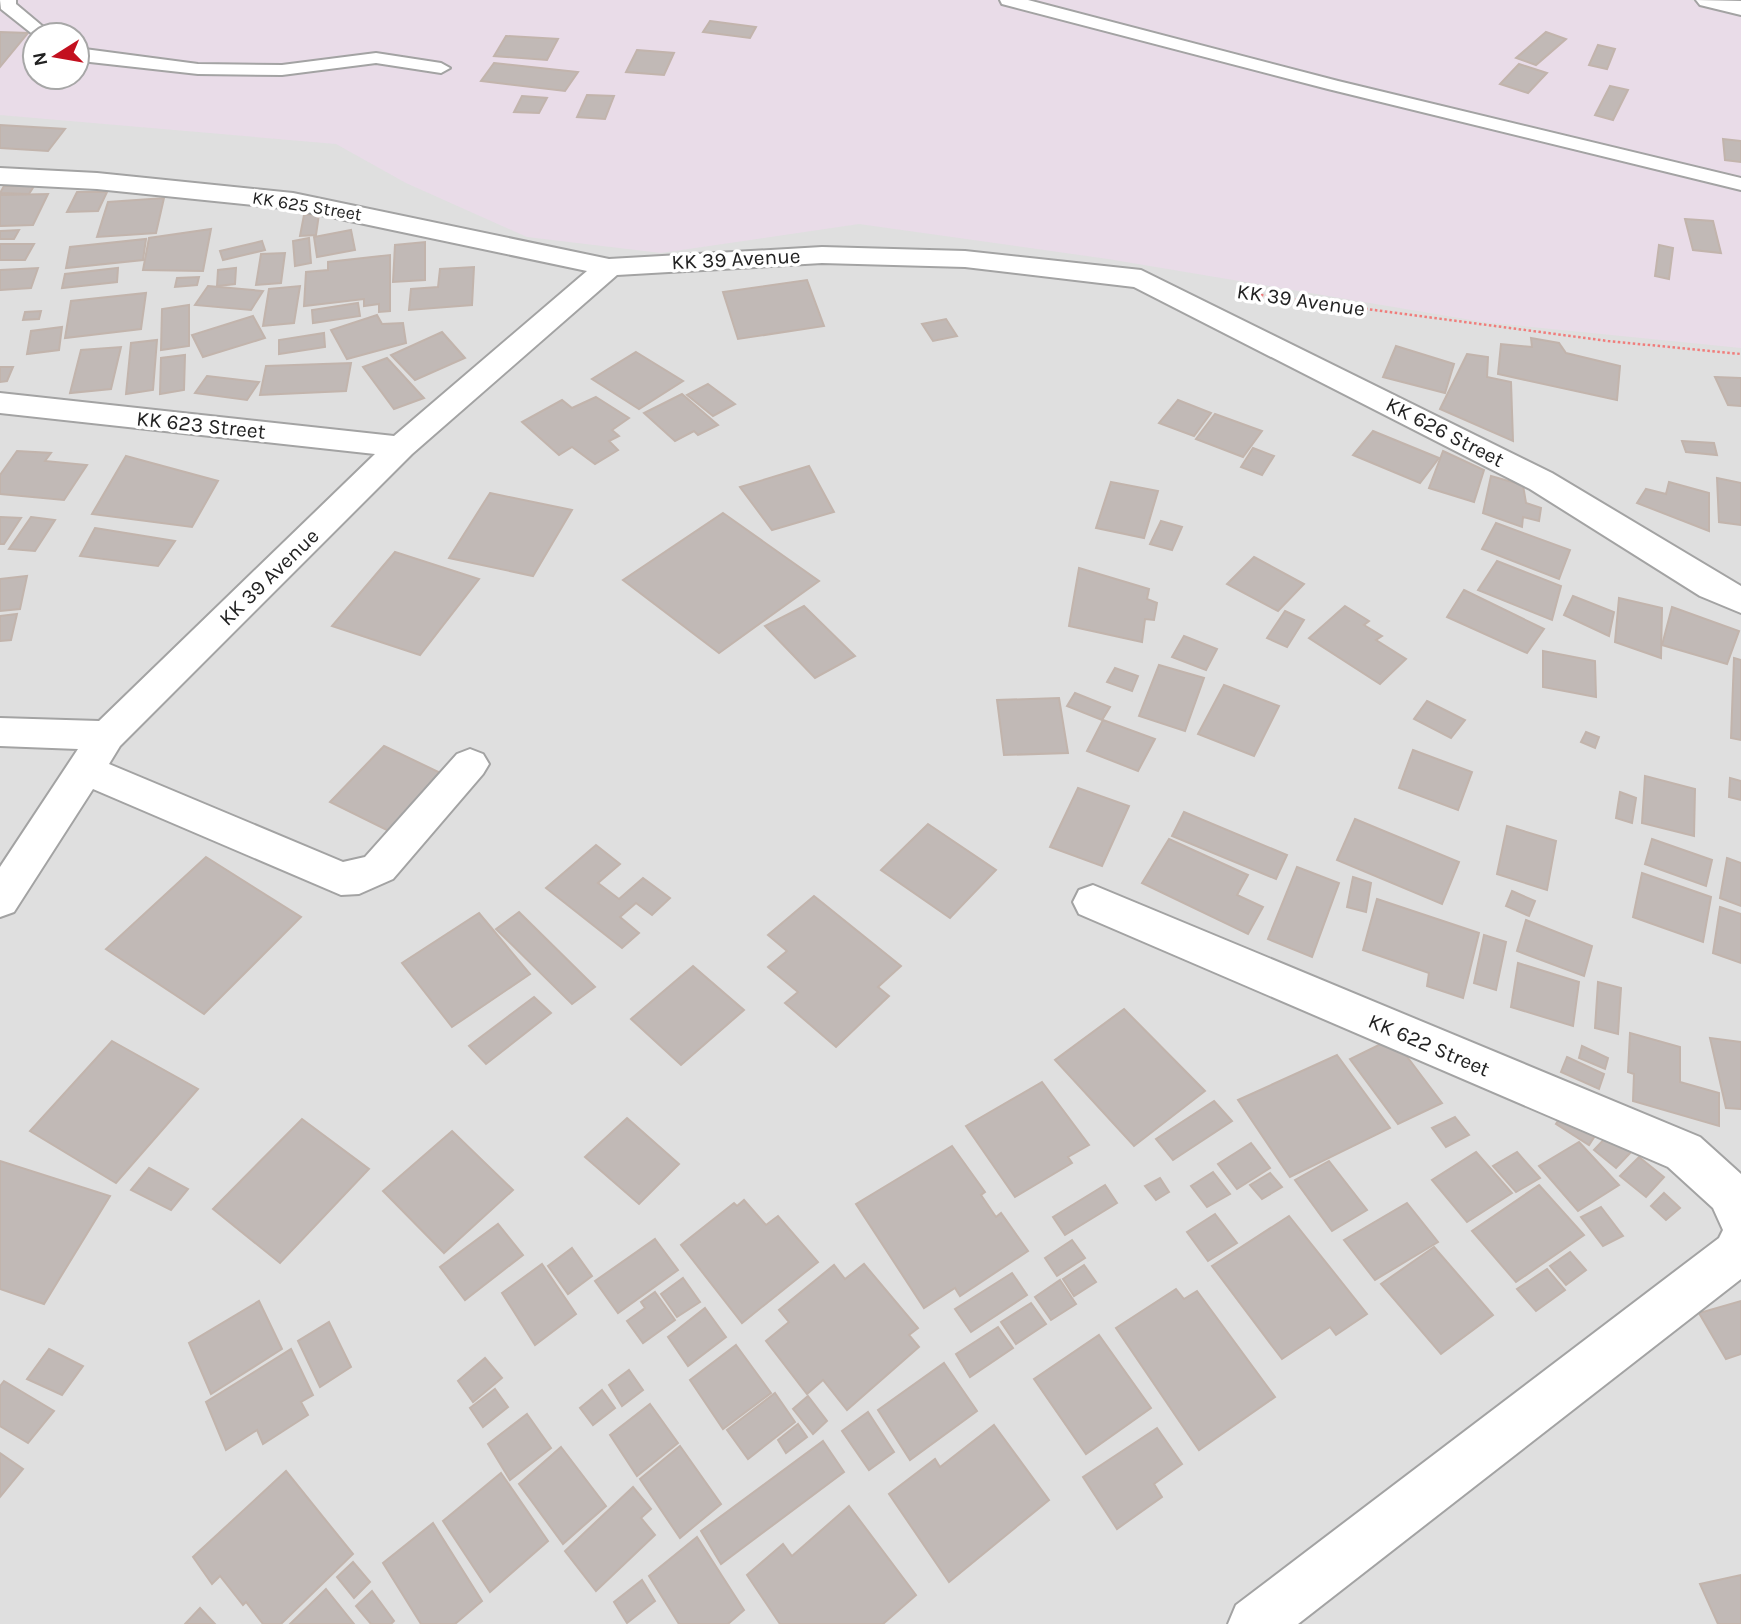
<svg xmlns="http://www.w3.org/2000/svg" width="1741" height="1624" font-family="Karla,sans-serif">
<rect width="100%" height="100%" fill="#f1eee9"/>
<!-- residential -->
<path fill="#dfdfdf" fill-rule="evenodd" d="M0,0h1741v1624h-1741zM35,35h42v42h-42z"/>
<!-- industrial -->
<path fill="#e9dce8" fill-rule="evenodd" d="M0,0h1690l51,12v336l-258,-26 -375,-63 -249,-35 -198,29 -134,-16 -121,-54 -70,-39 -336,-29zM35,35h42v42h-42z"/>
<!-- building -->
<g fill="#c1b9b6" stroke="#c2b4ac" stroke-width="2">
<polygon points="710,21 756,27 750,38 703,32"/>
<polygon points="0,32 28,33 0,67"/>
<polygon points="1546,32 1566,39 1536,65 1516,58"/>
<polygon points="506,36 558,39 547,60 494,56"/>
<polygon points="1598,45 1615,49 1607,69 1589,65"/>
<polygon points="637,50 674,53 664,75 626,72"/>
<polygon points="494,63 578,72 565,91 481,81"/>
<polygon points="1519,64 1547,73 1528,93 1500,84"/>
<polygon points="1610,86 1628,90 1613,120 1595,115"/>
<polygon points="587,95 614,96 605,119 577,117"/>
<polygon points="522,96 547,98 539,113 514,112"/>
<polygon points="0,125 65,129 48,151 0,148"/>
<polygon points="1723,139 1741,141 1741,162 1725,160"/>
<polygon points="4,186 34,186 29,194 0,193"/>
<polygon points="77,192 107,192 98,211 67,212"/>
<polygon points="48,194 33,225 0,226 0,195"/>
<polygon points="164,198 156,233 97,237 108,202"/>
<polygon points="319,214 316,235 300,236 304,215"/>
<polygon points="1685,219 1713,221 1721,253 1693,250"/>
<polygon points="211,229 203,271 143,270 149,238"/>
<polygon points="19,230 14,239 0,239 0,231"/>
<polygon points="351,230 355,250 317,257 314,237"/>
<polygon points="309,238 311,263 295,266 293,241"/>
<polygon points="146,239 143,260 66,268 70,247"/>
<polygon points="262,241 265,250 223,260 220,251"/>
<polygon points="425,242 425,280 393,282 395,245"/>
<polygon points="0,244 34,244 25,260 0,260"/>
<polygon points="1659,245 1673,248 1669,279 1655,276"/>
<polygon points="285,253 281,283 256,285 261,254"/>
<polygon points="390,255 390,311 379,312 379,304 364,306 364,299 304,306 306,272 328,270 328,262"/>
<polygon points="474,267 472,305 409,310 411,289 438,287 440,269"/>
<polygon points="38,268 31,288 0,290 0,270"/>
<polygon points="118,268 117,282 62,288 65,274"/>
<polygon points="236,268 235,284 217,286 218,270"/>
<polygon points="199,277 197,285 175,287 177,278"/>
<polygon points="807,280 824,326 738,339 723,292"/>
<polygon points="208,286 263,291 251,310 195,305"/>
<polygon points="300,286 294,323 263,326 269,289"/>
<polygon points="146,293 141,329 65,338 71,301"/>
<polygon points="358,303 360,316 313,323 312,310"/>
<polygon points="189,305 189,346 161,350 162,309"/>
<polygon points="41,311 39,319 23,320 25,312"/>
<polygon points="377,315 382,324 403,323 406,343 347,359 331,330"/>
<polygon points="253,316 265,338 203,357 192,335"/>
<polygon points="946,319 957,336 933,341 922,324"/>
<polygon points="62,327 59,350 27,354 31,331"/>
<polygon points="442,332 465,358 415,380 391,355"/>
<polygon points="324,333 325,347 279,354 279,340"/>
<polygon points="1531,338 1559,343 1566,353 1620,366 1617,400 1498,374 1501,344 1532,347"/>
<polygon points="157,340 153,390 126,394 131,343"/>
<polygon points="1396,346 1454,364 1445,393 1383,377"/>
<polygon points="121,347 111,389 70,393 81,350"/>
<polygon points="636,352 683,381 639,409 592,379"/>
<polygon points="1467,354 1488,357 1487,377 1511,382 1513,441 1440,409"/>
<polygon points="185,355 184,390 160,394 161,358"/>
<polygon points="387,358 424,398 394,409 363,367"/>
<polygon points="351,363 346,391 260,395 266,366"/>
<polygon points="0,367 13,367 7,381 0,382"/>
<polygon points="207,376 259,382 247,400 195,393"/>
<polygon points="1715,377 1741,378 1741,406 1728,405"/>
<polygon points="708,384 735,404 713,416 687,395"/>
<polygon points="682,394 718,425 698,435 694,431 675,441 644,413"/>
<polygon points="596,397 629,418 612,430 619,436 609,441 618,450 595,464 572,447 559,455 522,422 562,400 572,408"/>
<polygon points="1178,400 1211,413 1194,436 1159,423"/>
<polygon points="1215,414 1262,431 1243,457 1196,439"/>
<polygon points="1373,431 1439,458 1420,483 1353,455"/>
<polygon points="1682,441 1714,443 1717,455 1686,452"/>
<polygon points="1253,448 1274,456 1262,475 1241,467"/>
<polygon points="17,451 51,453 45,461 87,465 64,500 0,494 0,475"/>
<polygon points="1443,451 1484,470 1474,502 1429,488"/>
<polygon points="126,456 218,481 192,527 92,514"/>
<polygon points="809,466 834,512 772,530 740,487"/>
<polygon points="1491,476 1523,485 1526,503 1541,508 1539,521 1523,517 1522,527 1483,513"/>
<polygon points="1717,478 1741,483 1741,525 1719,522"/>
<polygon points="1111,482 1158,491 1144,538 1096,528"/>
<polygon points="1669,482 1709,493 1709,531 1637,503 1646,489 1666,494"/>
<polygon points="490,493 572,510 533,576 449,558"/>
<polygon points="723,513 819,581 719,653 623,580"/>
<polygon points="0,517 21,518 4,544 0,544"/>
<polygon points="31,517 55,520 35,551 9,549"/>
<polygon points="1161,521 1182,527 1172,550 1150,544"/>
<polygon points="1496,523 1570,550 1559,579 1482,549"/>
<polygon points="95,528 175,541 158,566 80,556"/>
<polygon points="395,552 479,579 420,655 332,626"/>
<polygon points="1254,557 1304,584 1278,611 1227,584"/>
<polygon points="1497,561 1561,586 1552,620 1478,590"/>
<polygon points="1079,568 1149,589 1147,599 1157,603 1154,620 1145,619 1142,642 1069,626"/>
<polygon points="27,576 20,609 0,611 0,579"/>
<polygon points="1464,590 1544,629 1527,653 1447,617"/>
<polygon points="1573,596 1614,612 1609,636 1564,615"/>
<polygon points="1619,598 1662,608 1661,658 1615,642"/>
<polygon points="804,606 855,656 815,678 765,626"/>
<polygon points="1345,606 1369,621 1364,625 1382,636 1376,640 1406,659 1380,684 1309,638"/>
<polygon points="1672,607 1739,631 1727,664 1662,645"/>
<polygon points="1285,611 1304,620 1287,647 1267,638"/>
<polygon points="17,614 11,640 0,641 0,616"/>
<polygon points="1184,636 1217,649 1206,670 1172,657"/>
<polygon points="1543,651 1595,661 1596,697 1543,687"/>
<polygon points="1734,658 1741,660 1741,740 1731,738"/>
<polygon points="1159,665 1204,678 1185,731 1139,716"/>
<polygon points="1115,668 1138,676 1132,691 1107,682"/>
<polygon points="1224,685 1279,706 1254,756 1198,734"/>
<polygon points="1075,693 1110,707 1102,720 1067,706"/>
<polygon points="1059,698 1068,753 1004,755 997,700"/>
<polygon points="1427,701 1465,720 1451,738 1414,719"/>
<polygon points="1103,720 1155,739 1138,771 1087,751"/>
<polygon points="1586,732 1599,737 1595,748 1581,742"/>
<polygon points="384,746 449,777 397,835 330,802"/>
<polygon points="1413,750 1472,772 1458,810 1399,788"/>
<polygon points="1645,776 1695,789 1694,836 1642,823"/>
<polygon points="1730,778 1741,781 1741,800 1729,797"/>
<polygon points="1078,788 1129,806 1102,866 1050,847"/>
<polygon points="1620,792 1636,798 1632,823 1616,818"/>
<polygon points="1184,812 1287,855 1276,879 1172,836"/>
<polygon points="1355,819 1459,862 1442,904 1337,860"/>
<polygon points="928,824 996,870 950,918 881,870"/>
<polygon points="1507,826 1556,841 1547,890 1497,874"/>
<polygon points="1169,839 1248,875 1237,895 1263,907 1248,934 1142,883"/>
<polygon points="1652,839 1712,860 1706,886 1645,864"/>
<polygon points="596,845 620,864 598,883 619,899 643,878 670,898 652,915 636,903 620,917 639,933 622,948 546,888"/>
<polygon points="206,857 301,917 204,1014 106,949"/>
<polygon points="1727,858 1741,863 1741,906 1720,898"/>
<polygon points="1297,867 1339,883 1312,957 1268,939"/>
<polygon points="1642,873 1711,897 1703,942 1633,917"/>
<polygon points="1353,877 1371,883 1366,912 1347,907"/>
<polygon points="1512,891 1535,901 1529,916 1506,906"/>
<polygon points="814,896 901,966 878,987 889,996 836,1047 785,1003 798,992 768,967 787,951 768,935"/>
<polygon points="1377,899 1479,933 1463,998 1427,986 1429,973 1363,950"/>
<polygon points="1720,907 1741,914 1741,963 1713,953"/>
<polygon points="519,912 595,987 572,1004 496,929"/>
<polygon points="479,913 530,974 452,1027 402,963"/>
<polygon points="1526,920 1592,946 1584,976 1517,951"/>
<polygon points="1484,935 1506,942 1496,990 1474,983"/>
<polygon points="1518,963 1579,982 1573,1026 1511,1007"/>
<polygon points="693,966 744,1010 681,1065 631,1019"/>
<polygon points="1598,982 1621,988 1618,1034 1595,1028"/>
<polygon points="534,997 551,1013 486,1064 469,1046"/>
<polygon points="1124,1009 1205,1091 1134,1146 1055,1060"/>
<polygon points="1630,1033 1680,1047 1680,1082 1719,1093 1719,1126 1633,1101 1634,1074 1628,1072"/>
<polygon points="1393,1038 1442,1103 1398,1124 1350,1059"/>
<polygon points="1710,1038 1741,1042 1741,1109 1726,1108"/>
<polygon points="112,1041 198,1089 116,1183 30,1131"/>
<polygon points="1582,1046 1608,1058 1605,1069 1579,1058"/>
<polygon points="1337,1055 1390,1128 1290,1177 1238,1100"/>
<polygon points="1567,1057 1604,1074 1599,1089 1561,1072"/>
<polygon points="1042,1082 1089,1145 1068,1157 1072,1163 1015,1197 966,1126"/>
<polygon points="1214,1101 1232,1121 1173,1160 1156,1139"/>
<polygon points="1565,1110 1598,1131 1589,1145 1556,1124"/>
<polygon points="1455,1117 1469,1135 1446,1147 1432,1128"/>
<polygon points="627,1118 679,1164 639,1204 585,1157"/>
<polygon points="302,1119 369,1169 280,1263 213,1209"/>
<polygon points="452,1131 513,1190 444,1253 383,1191"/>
<polygon points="1609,1134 1631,1152 1616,1168 1594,1150"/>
<polygon points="1579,1142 1619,1185 1578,1211 1539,1166"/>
<polygon points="1251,1143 1270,1168 1237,1189 1218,1164"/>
<polygon points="952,1146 985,1192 981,1195 996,1217 1001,1213 1028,1251 960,1296 955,1288 924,1308 856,1204"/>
<polygon points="1476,1152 1512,1193 1467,1222 1432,1180"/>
<polygon points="1517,1152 1540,1178 1516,1192 1493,1166"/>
<polygon points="1639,1157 1664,1177 1646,1197 1620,1176"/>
<polygon points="0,1161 110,1196 44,1304 0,1289"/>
<polygon points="1329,1161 1367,1210 1332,1231 1295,1180"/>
<polygon points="149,1168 188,1189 171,1210 131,1190"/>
<polygon points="1213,1172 1230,1194 1207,1207 1191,1186"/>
<polygon points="1270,1173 1282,1187 1262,1199 1250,1185"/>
<polygon points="1160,1178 1169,1192 1156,1200 1145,1186"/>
<polygon points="1105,1185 1117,1203 1065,1235 1053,1217"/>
<polygon points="1539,1185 1584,1235 1516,1282 1472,1231"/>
<polygon points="1664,1193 1680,1208 1666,1220 1651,1206"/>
<polygon points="744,1200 766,1225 778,1216 818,1262 742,1323 681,1245 734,1203 737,1206"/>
<polygon points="1407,1203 1438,1242 1375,1280 1344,1240"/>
<polygon points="1601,1207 1623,1236 1603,1246 1581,1217"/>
<polygon points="1215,1214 1237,1243 1208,1261 1187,1232"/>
<polygon points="1289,1216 1367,1314 1336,1335 1330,1327 1282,1359 1212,1266"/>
<polygon points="498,1224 523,1255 465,1300 440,1267"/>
<polygon points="655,1239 678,1270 618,1313 595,1281"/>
<polygon points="1072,1240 1085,1258 1057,1276 1045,1258"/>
<polygon points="1434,1247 1493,1315 1441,1354 1381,1284"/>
<polygon points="572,1248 592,1276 568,1294 548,1266"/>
<polygon points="1570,1252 1586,1270 1566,1285 1550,1266"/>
<polygon points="542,1264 576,1314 535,1345 502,1293"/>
<polygon points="864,1264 918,1328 909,1335 919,1347 847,1410 823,1380 807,1394 766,1341 789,1322 779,1310 834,1265 845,1279"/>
<polygon points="1084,1265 1096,1282 1074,1296 1063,1279"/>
<polygon points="1547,1269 1565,1290 1536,1311 1517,1289"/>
<polygon points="1012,1273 1027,1295 971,1332 955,1309"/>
<polygon points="683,1278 700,1302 677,1317 661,1294"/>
<polygon points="1060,1280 1076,1304 1051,1320 1035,1297"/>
<polygon points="1176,1289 1184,1299 1197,1291 1275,1397 1199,1450 1116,1328"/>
<polygon points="655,1292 675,1320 643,1343 627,1321 645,1308 641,1302"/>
<polygon points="259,1301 282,1349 211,1394 189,1343"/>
<polygon points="1741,1301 1741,1354 1726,1359 1699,1313"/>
<polygon points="1031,1303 1046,1324 1016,1344 1001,1322"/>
<polygon points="705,1308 726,1337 688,1366 668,1337"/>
<polygon points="329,1322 351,1367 320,1387 298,1341"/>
<polygon points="998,1327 1013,1348 970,1377 956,1354"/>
<polygon points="1099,1335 1151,1408 1086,1454 1034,1379"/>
<polygon points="736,1345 771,1393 723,1429 690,1380"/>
<polygon points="49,1349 83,1366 62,1395 27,1379"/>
<polygon points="291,1349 313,1395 301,1402 308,1415 263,1444 257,1430 226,1450 206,1402"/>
<polygon points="485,1358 502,1378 473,1402 458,1381"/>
<polygon points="944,1363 977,1411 910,1460 878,1410"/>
<polygon points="629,1370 643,1390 622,1406 609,1385"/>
<polygon points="4,1381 54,1411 28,1443 0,1426 0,1386"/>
<polygon points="495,1389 508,1407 483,1427 470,1408"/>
<polygon points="602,1390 615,1408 593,1425 580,1408"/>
<polygon points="775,1393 795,1422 748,1459 727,1430"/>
<polygon points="808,1396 827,1421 813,1434 793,1409"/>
<polygon points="650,1404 678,1443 637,1476 610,1435"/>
<polygon points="868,1412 894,1452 869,1470 842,1431"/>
<polygon points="527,1414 551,1448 510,1480 488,1444"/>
<polygon points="798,1424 807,1437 786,1453 778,1440"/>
<polygon points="994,1425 1049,1500 949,1582 889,1494 935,1459 940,1467"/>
<polygon points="1157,1428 1182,1464 1154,1484 1162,1497 1117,1529 1083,1477"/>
<polygon points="823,1441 844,1472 721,1564 701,1531"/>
<polygon points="680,1446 721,1504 680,1538 640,1479"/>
<polygon points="561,1447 606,1506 563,1544 519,1484"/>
<polygon points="0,1453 23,1469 0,1497"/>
<polygon points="286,1471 353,1554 281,1624 263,1624 246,1602 243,1605 220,1576 212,1584 193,1557"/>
<polygon points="501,1473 548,1541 490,1592 443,1521"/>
<polygon points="633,1487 651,1509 641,1518 655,1535 596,1591 565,1551"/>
<polygon points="849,1506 916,1595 883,1624 780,1624 747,1575 783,1544 792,1556"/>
<polygon points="433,1523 482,1601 455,1624 421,1624 383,1563"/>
<polygon points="697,1537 744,1610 728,1624 679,1624 649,1576"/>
<polygon points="353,1562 370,1582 354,1598 337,1577"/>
<polygon points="1741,1575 1741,1624 1718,1624 1700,1584"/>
<polygon points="642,1580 655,1601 627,1623 614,1602"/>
<polygon points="326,1589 354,1624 290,1624"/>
<polygon points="372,1591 394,1621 391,1624 371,1624 356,1606"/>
<polygon points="200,1608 215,1624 185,1624"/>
</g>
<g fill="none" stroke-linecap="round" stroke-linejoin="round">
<!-- lane casing -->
<g stroke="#a3a3a3" stroke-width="4">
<g id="lane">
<polygon points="0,0 16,0 16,4 53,35 35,36 1,9"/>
<polygon points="1000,0 1028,0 1338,81 1741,178 1741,190 1328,89 1002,4"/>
<polygon points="77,48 198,64 282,65 376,53 441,63 450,68 441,73 376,63 282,75 198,74 90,62 77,59"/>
</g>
</g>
<!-- street casing -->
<g stroke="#a3a3a3" stroke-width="4">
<g id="street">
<polygon points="1696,0 1741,1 1741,15 1700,5"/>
<polygon points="0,168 97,173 293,193 609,259 822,247 965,251 1141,270 1552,473 1741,586 1741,613 1700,596 1530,489 1134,287 965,267 822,263 617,275 412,454 120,746 109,764 343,862 365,857 457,754 470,749 483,754 489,764 483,774 393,879 359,894 341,895 93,789 14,912 0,917 0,867 78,749 0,746 0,718 99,721 375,454 0,413 0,393 394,436 587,271 293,209 97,189 0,184"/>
<polygon points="1093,885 1700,1137 1741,1174 1741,1279 1298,1624 1228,1624 1236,1605 1719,1238 1723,1230 1713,1208 1668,1167 1079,914 1073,902 1079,890"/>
</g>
</g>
<!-- path -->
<polyline stroke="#f07d7b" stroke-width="2.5" stroke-dasharray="2.5 2.5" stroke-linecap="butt" points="1246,293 1608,341 1741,354"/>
<!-- lane -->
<use href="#lane" fill="#fff" fill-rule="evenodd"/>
<!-- street -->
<use href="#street" fill="#fff" fill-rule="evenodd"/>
</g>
<g text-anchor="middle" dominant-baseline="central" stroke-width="7" stroke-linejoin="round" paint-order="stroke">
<!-- far-street labels -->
<g font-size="18" fill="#222" stroke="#fff">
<text transform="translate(307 206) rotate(9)">KK 625 Street</text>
</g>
<!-- street labels -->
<g font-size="21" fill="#222" stroke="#fff">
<text transform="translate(736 259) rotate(-3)">KK 39 Avenue</text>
<text transform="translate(1301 300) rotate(8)">KK 39 Avenue</text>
<text transform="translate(201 425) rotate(6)">KK 623 Street</text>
<text transform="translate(1445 432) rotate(27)">KK 626 Street</text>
<text transform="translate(269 577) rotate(-44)">KK 39 Avenue</text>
<text transform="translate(1429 1045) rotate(23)">KK 622 Street</text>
</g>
</g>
<!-- north arrow -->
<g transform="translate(56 56) rotate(259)"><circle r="33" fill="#ffffff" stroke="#a7a7a7" stroke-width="2"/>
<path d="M0-5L12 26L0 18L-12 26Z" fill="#c3101f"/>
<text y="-10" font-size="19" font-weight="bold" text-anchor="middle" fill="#222222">N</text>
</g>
</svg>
